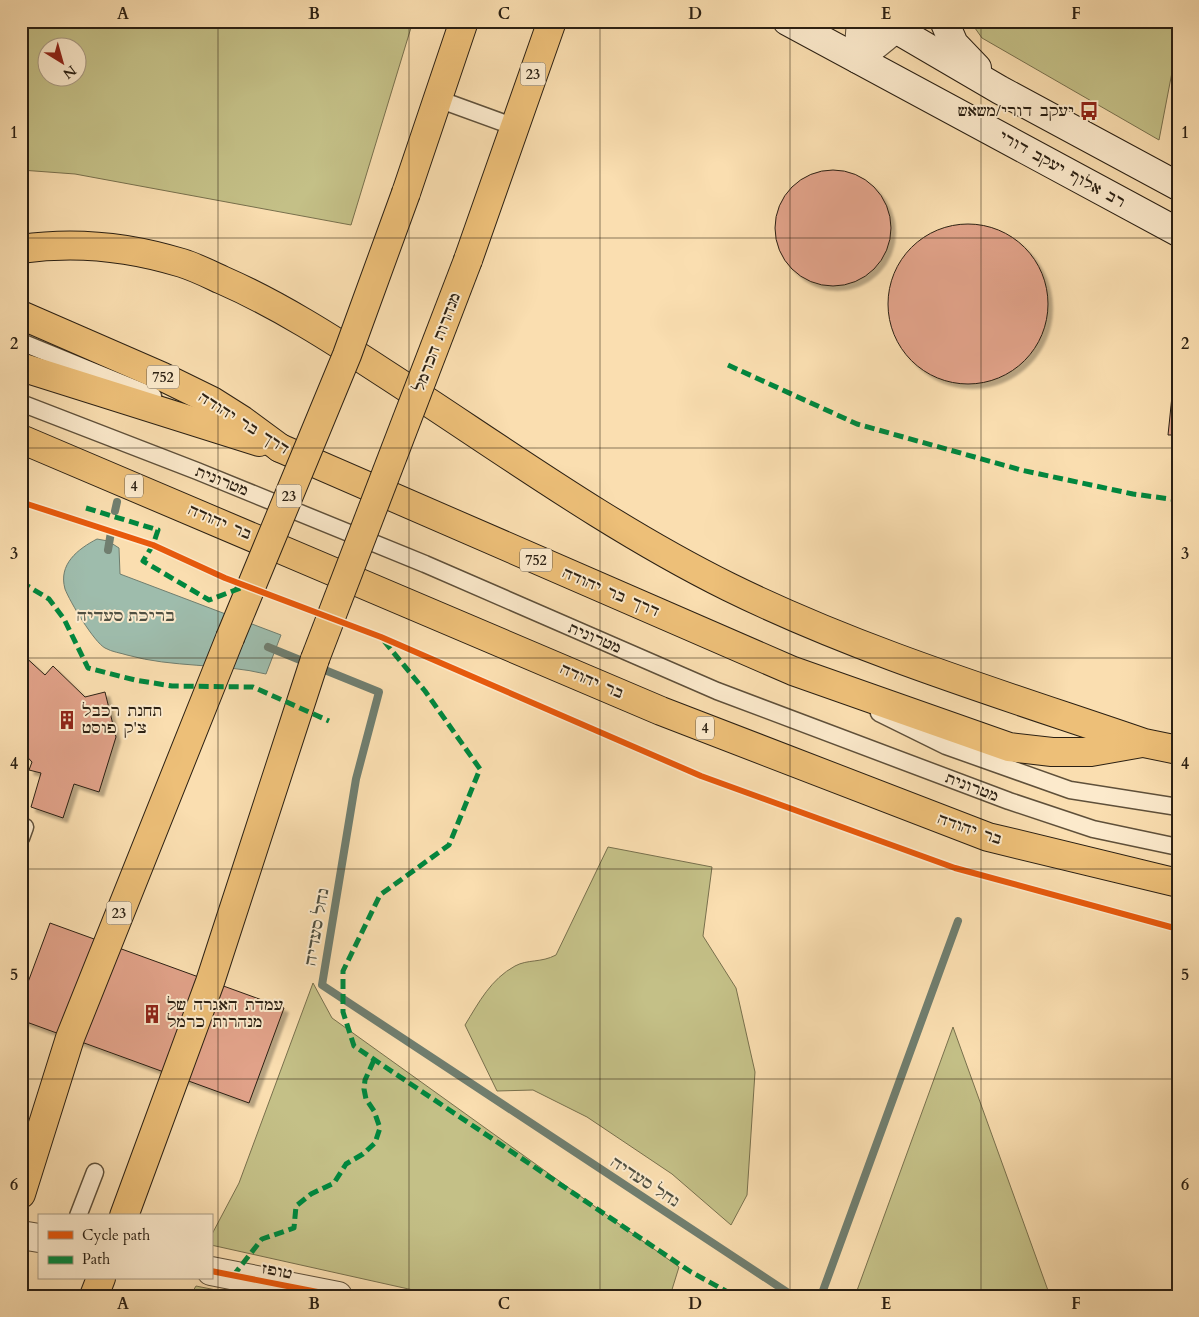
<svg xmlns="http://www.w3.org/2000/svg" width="1199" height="1317" font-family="Cardo,'Frank Ruhl Libre',serif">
<defs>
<filter id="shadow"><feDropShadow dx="4.5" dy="4.5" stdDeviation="1" flood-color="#0004"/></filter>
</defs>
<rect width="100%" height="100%" fill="#fadeb0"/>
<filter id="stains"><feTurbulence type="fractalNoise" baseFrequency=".004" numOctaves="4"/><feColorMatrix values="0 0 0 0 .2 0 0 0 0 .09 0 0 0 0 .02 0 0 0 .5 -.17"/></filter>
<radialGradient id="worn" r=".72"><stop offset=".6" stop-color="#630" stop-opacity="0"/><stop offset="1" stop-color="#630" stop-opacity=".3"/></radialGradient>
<!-- green -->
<g fill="#c4c087" stroke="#78704d" fill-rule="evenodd">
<path d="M21,21h392l-62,204 -276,-51 -54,-4zM48,48h30v30h-30z"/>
<polygon points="970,21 1178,21 1178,41 1159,140 982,38"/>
<path d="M608,847l104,20 -9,69 33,52 19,84 -8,123 -16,30 -59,-51 -85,-57 -54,-27 -36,1 -32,-66c14,-23 26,-46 50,-59 13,-7 26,-3 41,-11z"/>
<polygon points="313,983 332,1018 679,1267 670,1296 440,1296 211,1245 211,1236 239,1183"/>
<polygon points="953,1027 1050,1296 855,1296"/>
<polygon points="196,1286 246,1296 190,1296"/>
</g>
<!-- water -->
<path fill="#9ebcac" stroke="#707e6f" d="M97,539l11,2 11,7 1,26 161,61 -15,39c-45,-11 -93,-6 -139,-19 -6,-2 -15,-3 -22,-7 -11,-6 -35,-46 -40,-59 -7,-25 13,-40 32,-50z"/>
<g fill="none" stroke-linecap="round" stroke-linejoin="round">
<!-- stream -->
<g stroke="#707e6f" stroke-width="8">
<polyline points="115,511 117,502"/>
<polyline points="108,550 111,532"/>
<polyline points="268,647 379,692 356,779 322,985 793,1296"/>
<polyline points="821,1296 958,921"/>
</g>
</g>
<!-- building -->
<g fill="#e1a289" stroke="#2b2013" filter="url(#shadow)">
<circle cx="833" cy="228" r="58"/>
<circle cx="968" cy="304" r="80"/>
<polygon points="1175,367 1178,367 1178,435 1168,435"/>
<polygon points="21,653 45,675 53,666 85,697 105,692 116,737 99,792 74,784 63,818 31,807 41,773 29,770 32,762 21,750"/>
<polygon points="50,923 284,1008 249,1103 21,1020 21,1001"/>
</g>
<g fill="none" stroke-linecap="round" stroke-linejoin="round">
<!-- service casing -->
<g stroke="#5f503a" stroke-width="19">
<g id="service">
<polyline points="438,99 515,127"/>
<polyline points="21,342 153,396"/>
<polyline points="21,403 197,471 425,564 717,691 1009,801 1093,829 1178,847"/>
<polyline points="879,713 946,746 1070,790 1178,807"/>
<polyline points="21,838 25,827"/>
<polyline points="78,1216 95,1172"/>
</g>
</g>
<!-- tertiary casing -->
<g stroke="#5f503a" stroke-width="30">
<g id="tertiary">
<polyline points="858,59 895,29 899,21"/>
<polyline points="858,59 861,21"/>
<polyline points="21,1235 39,1238"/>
<polyline points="211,1271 338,1296"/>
</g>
</g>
<!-- secondary casing -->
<g stroke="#2b2013" stroke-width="30">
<g id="secondary">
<polyline points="787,21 1178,232"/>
<polyline points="882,21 1000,90 1178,186"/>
<polyline points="944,21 954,44 977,68"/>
</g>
</g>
<!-- primary casing -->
<g stroke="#2b2013" stroke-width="30">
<g id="primary">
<polyline points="21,315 161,376 212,401 242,420 280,448"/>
<polyline points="21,367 259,442"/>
</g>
</g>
<!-- trunk casing -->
<g stroke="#2b2013" stroke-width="30">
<g id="trunk">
<polyline points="406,193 464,21"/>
<path d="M21,249c54,-8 109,-2 161,14 13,4 27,11 40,17 57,25 110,59 162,93 113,73 224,154 345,214 132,65 275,108 415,156l34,7"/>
<polyline points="468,260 552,21"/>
<polyline points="21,439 661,711 988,837 1178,883"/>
<polyline points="280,448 793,671 1009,747 1052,752 1091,752 1142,743"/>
<polyline points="21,1194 70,1038 230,638"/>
<polyline points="124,1216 210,982 315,659"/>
<polyline points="94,1296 101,1278"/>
</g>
</g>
<!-- service -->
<use href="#service" stroke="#fceacc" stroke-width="16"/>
<!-- tertiary -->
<use href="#tertiary" stroke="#fceacc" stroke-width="28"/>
<!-- secondary -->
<use href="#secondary" stroke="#fceacc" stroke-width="28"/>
<!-- primary -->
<use href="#primary" stroke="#edbf78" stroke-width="28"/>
<!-- trunk -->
<use href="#trunk" stroke="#edbf78" stroke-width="28"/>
<!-- trunk-bridge casing -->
<g stroke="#2b2013" stroke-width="30" stroke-linecap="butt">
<g id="trunk-bridge">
<polyline points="230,638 347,355 406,193"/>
<polyline points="315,659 468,260"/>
</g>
</g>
<!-- trunk-bridge -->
<use href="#trunk-bridge" stroke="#edbf78" stroke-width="28"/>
<!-- quiet -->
<g stroke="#00873e" stroke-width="5" stroke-dasharray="10 5" stroke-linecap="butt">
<polyline points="728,365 857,424 1021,470 1133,494 1178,500"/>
<polyline points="86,508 158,530 153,545 143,561 209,600 246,586"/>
<polyline points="21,582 49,599 64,619 88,668 135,680 172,686 253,687 329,721"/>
<polyline points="384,641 425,691 480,769 449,845 380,895 343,971 343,1012 354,1046 691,1272 735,1296"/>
<polyline points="233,1276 262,1239 294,1228 296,1206 311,1194 334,1183 346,1164 363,1154 375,1143 380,1128 374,1111 366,1099 364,1089 365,1080 374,1060"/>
</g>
<!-- cycleway casing -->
<g stroke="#fceacc" stroke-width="9">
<g id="cycleway">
<polyline points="21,502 153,545 225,578 381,637 701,776 955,868 1178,929"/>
<polyline points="211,1271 338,1296"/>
</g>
</g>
<!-- cycleway -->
<use href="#cycleway" stroke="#e8590c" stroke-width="6"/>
</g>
<!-- grid -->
<path fill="none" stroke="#2b2013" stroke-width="1" stroke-opacity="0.55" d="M218,21v1275M409,21v1275M600,21v1275M790,21v1275M981,21v1275M21,238h1157M21,448h1157M21,658h1157M21,869h1157M21,1079h1157"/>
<!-- icons -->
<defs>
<g id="bus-bare" transform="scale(1.5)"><path d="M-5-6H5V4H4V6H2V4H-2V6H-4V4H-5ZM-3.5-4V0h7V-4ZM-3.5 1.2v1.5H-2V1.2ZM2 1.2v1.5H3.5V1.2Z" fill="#8f2418" stroke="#fceacc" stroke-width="2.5" paint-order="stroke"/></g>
<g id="building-bare" transform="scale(1.5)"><path d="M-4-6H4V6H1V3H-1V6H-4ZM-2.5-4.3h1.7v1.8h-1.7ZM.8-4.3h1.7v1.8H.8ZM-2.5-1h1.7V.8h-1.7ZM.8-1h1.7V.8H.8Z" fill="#8f2418" stroke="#fceacc" stroke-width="2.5" paint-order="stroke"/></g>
</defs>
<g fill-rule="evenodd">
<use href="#bus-bare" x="1089" y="111"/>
<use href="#building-bare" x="67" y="720"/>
<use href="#building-bare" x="152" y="1014"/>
</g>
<g text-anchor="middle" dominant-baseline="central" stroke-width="4" stroke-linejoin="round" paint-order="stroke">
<!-- shield labels -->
<g fill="#fceacc" stroke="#6a5d4a" stroke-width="1">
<rect x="520.5" y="62.5" width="25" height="23" rx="4"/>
<rect x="147" y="365.5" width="32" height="23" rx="4"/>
<rect x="125" y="474.5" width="18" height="23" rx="4"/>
<rect x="276.5" y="484.5" width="25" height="23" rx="4"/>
<rect x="520" y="548.5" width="32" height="23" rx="4"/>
<rect x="696" y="716.5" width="18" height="23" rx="4"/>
<rect x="106.5" y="901.5" width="25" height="23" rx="4"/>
</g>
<g font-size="14" font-weight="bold" fill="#2b2013">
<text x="533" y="74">23</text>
<text x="163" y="377">752</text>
<text x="134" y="486">4</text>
<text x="289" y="496">23</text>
<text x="536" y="560">752</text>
<text x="705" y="728">4</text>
<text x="119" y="913">23</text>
</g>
<!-- poi labels -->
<g font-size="15" fill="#2b2013" stroke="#fceacc" text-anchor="start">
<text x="1074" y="111" text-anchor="end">יעקב דורי/משאש</text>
<text x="82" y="711">תחנת רכבל<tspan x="82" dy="17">צ'ק פוסט</tspan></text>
<text x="167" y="1005">עמדת האגרה של<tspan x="167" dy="17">מנהרות כרמל</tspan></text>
</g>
<!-- street labels -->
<g font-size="15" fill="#2b2013" stroke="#fceacc">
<text transform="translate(1062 169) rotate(29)">רב אלוף יעקב דורי</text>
<text transform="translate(437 342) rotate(-69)">מנהרות הכרמל</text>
<text transform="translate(244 423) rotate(32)">דרך בר יהודה</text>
<text transform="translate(222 481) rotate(22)">מטרונית</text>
<text transform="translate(220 522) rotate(23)">בר יהודה</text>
<text transform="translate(611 592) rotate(23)">דרך בר יהודה</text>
<text transform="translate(595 638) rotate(23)">מטרונית</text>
<text transform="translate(592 681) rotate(23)">בר יהודה</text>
<text transform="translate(972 787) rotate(21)">מטרונית</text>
<text transform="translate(970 829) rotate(19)">בר יהודה</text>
<text transform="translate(277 1271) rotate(11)">טופז</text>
</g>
<!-- water labels -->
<g font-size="16" font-style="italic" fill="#4e4f41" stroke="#fceacc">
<text x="126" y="616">בריכת סעדיה</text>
<text transform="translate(317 927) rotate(-80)">נחל סעדיה</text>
<text transform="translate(645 1182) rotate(33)">נחל סעדיה</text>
</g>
</g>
<!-- margin -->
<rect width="1199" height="1317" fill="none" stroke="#fadeb0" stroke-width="55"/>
<!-- legend -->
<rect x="38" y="1214" width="175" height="65" fill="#fceacc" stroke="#a89982"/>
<rect x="48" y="1231" width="25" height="8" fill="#e8590c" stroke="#a89982"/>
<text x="82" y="1240" font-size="15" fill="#2b2013">Cycle path</text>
<rect x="48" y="1256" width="25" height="8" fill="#00873e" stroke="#a89982"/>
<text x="82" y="1264" font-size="15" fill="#2b2013">Path</text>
<!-- north arrow -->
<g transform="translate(62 62) rotate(143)"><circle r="24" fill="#fceacc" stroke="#a89982"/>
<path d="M0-4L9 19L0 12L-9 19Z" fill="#8f2418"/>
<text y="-8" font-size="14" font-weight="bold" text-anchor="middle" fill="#2b2013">N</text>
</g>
<rect x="28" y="28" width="1144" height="1262" fill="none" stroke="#2b2013" stroke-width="2"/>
<g font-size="16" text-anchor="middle" font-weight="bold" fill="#2b2013">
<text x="123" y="19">A</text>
<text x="314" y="19">B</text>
<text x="504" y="19">C</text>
<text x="695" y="19">D</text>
<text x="886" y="19">E</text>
<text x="1076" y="19">F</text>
<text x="14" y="138">1</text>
<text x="1185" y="138">1</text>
<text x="14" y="349">2</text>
<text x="1185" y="349">2</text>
<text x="14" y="559">3</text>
<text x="1185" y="559">3</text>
<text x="14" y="769">4</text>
<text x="1185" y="769">4</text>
<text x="14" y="980">5</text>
<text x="1185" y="980">5</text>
<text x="14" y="1190">6</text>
<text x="1185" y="1190">6</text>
<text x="123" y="1309">A</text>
<text x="314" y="1309">B</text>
<text x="504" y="1309">C</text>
<text x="695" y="1309">D</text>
<text x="886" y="1309">E</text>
<text x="1076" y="1309">F</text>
</g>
<rect width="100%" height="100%" filter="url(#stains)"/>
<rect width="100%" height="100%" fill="url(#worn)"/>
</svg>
